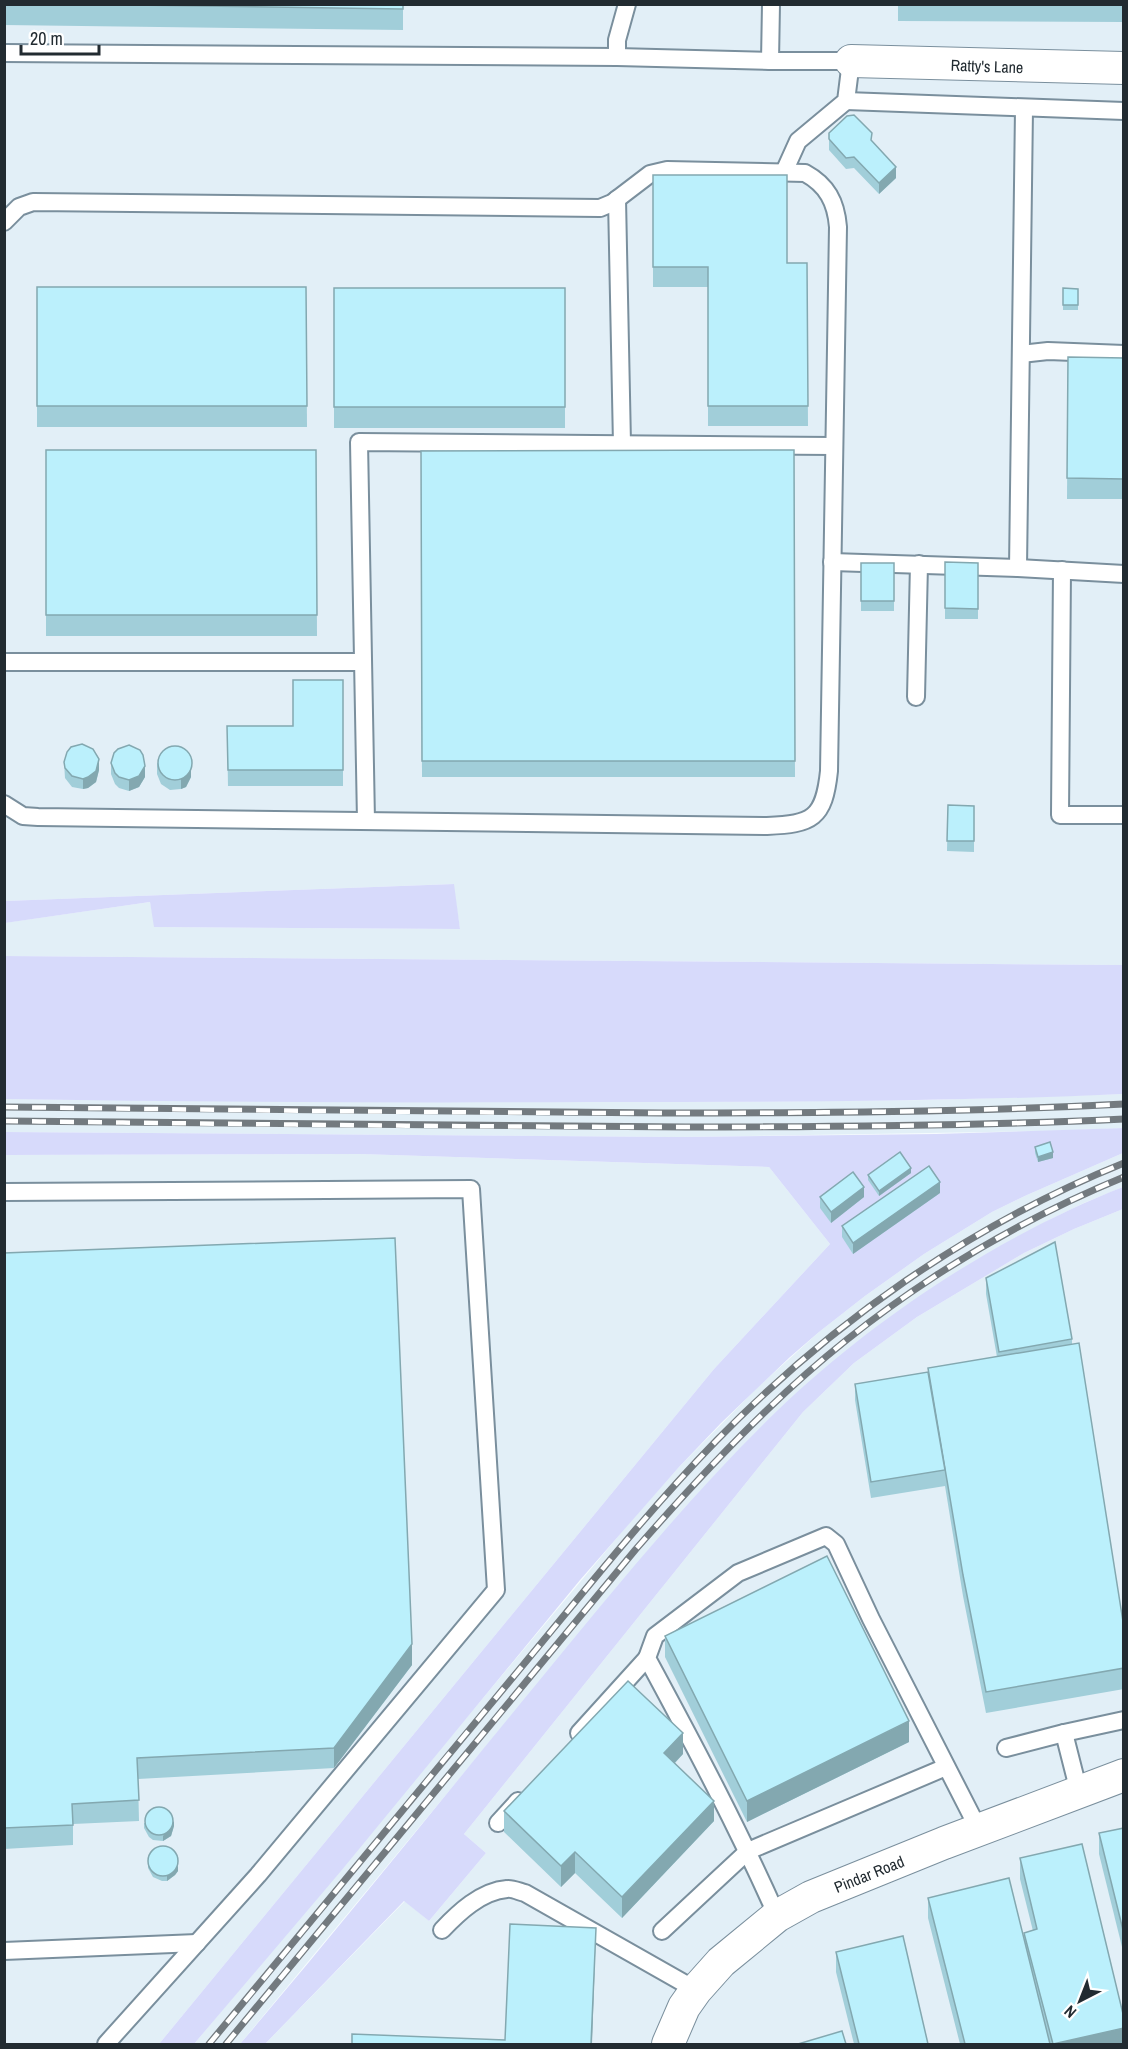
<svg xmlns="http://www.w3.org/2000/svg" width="1128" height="2049" font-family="'Archivo Narrow',sans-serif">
<rect width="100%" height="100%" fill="#f6fbfe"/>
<!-- built -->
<g fill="#e2eff7">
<polygon points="5,5 1123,5 1123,965 5,956 4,923 150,902 155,927 460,929 453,884 5,901"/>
<polygon points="1124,1094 1123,1128 1055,1131 679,1137 5,1132 5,1099 435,1102 716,1102 930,1100"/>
<polygon points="1123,1153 1123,1187 1084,1203 1051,1219 925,1293 848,1350 781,1408 714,1476 616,1589 240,2044 194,2044 631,1521 679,1467 758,1387 819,1332 865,1296 924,1254 992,1212 1027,1195"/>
<polygon points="360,1154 769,1167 830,1244 714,1369 159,2044 5,2044 4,1155"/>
<polygon points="1123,1209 1123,2044 265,2044 405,1901 429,1921 486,1853 464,1834 803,1412 854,1363 917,1317 1024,1253 1074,1229"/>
</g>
<!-- green -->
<g fill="#d7dafb">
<polygon points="454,884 460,929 154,927 150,902 5,923 5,901"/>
<path d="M5,956l1118,9v129c-177,8 -356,8 -534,8 -195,1 -390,0 -584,-3z"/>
<polygon points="1124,1128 1123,1153 1027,1195 992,1212 924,1254 865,1296 819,1332 790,1357 721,1423 679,1467 580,1580 341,1871 194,2044 159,2044 714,1369 830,1244 769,1167 360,1154 5,1155 5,1132 679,1137 936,1134"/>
<path d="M1123,1187v22l-49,20 -50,24 -107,64 -63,46 -51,49 -339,422 22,19 -57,68 -25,-20 -139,143h-25c100,-117 196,-238 294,-357 78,-95 156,-192 244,-277 96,-92 222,-175 345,-223z"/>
</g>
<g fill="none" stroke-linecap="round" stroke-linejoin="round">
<!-- lane casing -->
<g stroke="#7a8f9d" stroke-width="20">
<g id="lane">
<polyline points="4,53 617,57 770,61 851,61 846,101 798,141 784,172"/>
<polyline points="617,57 617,40 627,4"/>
<polyline points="770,61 771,4"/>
<polyline points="846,101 1124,111"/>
<polyline points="617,199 622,444"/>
<path d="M4,222l15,-15 14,-5 567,6 12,-5 38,-29 17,-4 138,3c22,12 31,29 33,54l-9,544c-5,48 -17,53 -62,55l-729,-9 -15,-1 -19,-12"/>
<polyline points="1021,354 1048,351 1124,354"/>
<polyline points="832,562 1018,568 1124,574"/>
<polyline points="1018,568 1024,109"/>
<polyline points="1062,570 1060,815 1124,815"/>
<polyline points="4,662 363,662"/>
<polyline points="916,697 919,564"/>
<polyline points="366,821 359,442 834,446"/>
<polyline points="4,1192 471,1189 496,1590 258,1875 106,2044"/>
<polyline points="579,1733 647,1658"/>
<polyline points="1006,1748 1064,1733"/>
<polyline points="1079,1792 1064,1733 1124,1720"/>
<polyline points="498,1823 518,1801"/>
<path d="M777,1916c-39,-88 -84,-173 -130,-258l8,-22 83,-63 88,-37 10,8 35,75 108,211"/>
<path d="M442,1930c16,-17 39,-39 65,-41 5,-1 13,3 18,4l171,97"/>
<polyline points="662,1931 748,1851 946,1767"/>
<polyline points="4,1951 197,1943"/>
</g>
</g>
<!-- street casing -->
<g stroke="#7a8f9d" stroke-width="34">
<g id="street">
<polyline points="851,61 1124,68"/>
<polyline points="668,2044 684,2007 696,1990 721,1962 777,1916 811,1897 944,1843 1124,1775"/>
</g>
</g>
<!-- lane -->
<use href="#lane" stroke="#fff" stroke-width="16"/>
<!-- street -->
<use href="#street" stroke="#fff" stroke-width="32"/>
<!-- rail casing -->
<g stroke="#737a7f" stroke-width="7">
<g id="rail">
<path d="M4,1107c220,3 439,6 658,6 154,0 308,-1 462,-9"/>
<path d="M4,1121c227,3 454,6 681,6 146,0 293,-1 439,-8"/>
<path d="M209,2044c102,-122 203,-246 305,-368 66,-79 130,-161 202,-235 115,-118 254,-216 408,-278"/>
<path d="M226,2044l410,-495c42,-48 85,-95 131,-139 102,-99 225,-179 357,-233"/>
</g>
</g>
<!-- rail -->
<use href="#rail" stroke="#fff" stroke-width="4.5" stroke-dasharray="14" stroke-linecap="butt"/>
</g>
<!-- wall -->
<g fill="#a1ced9">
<polygon points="4,4 403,4 403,30 4,25"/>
<polygon points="898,4 1124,4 1124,22 898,21"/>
<polygon points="829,139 872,141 896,178 879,194 854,168 846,169 829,150"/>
<polygon points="653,175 787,263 807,263 808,426 708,426 708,287 653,287"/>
<polygon points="37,287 306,287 307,427 37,427"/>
<rect x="334" y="288" width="231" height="140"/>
<polygon points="1063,288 1078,289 1078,310 1063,310"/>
<polygon points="1068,357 1124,358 1124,499 1067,499"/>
<polygon points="46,450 316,450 317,636 46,636"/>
<polygon points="794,450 795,777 422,777 421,451"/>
<polygon points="945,562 978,563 978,619 945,619"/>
<rect x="861" y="563" width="33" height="48"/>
<polygon points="343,680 343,786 228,786 227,726 293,726"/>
<polygon points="64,762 99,770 96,782 88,788 83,789 72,787 65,778"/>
<polygon points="111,763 145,777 139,787 129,791 119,788 115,784 111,774"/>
<polygon points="157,763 191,777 186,787 181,789 170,790 161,784 157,774"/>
<polygon points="948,805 974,806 974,852 947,851"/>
<polygon points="1035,1147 1053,1158 1038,1162 1035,1153"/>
<polygon points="911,1173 879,1196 868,1180 868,1175"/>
<polygon points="940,1193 853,1254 842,1237 842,1226"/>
<polygon points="820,1197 864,1197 831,1223 820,1208"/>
<polygon points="4,1253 412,1665 334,1768 138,1779 139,1821 73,1824 73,1845 4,1849"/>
<polygon points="986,1278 1072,1339 1072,1344 1124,1628 1124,1689 986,1713 963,1596 945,1486 871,1498 855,1400 855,1384 928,1372 928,1368 997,1357 986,1294"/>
<polygon points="665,1636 909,1742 747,1822 665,1657"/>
<polygon points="683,1754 675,1763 714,1821 622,1918 575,1873 561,1887 504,1832 504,1811"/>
<polygon points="144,1823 174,1826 171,1836 163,1841 153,1840 149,1837 144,1828"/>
<polygon points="1124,1828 1124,1955 1099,1854 1099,1833"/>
<polygon points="178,1856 178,1871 175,1875 167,1881 162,1881 153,1877 148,1868 148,1863"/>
<polygon points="1020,1858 1124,2044 960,2044 928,1918 928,1898 1024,1941 1024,1933 1033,1931 1020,1879"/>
<polygon points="836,1952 928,2044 854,2044 836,1972"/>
</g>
<!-- shaded-wall -->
<g fill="#83a8b0">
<polygon points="896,167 896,178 879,194 879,183"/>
<polygon points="99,759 99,770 96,782 88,788 83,789 83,779"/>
<polygon points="145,766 145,777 139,787 129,791 129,780"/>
<polygon points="191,766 191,777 186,787 181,789 181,779"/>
<polygon points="1053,1152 1053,1158 1038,1162 1038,1157"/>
<polygon points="911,1168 911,1173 879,1196 879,1191"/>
<polygon points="940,1182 940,1193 853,1254 853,1243"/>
<polygon points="864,1187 864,1197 831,1223 831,1212"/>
<polygon points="412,1644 412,1665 334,1768 334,1748"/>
<polygon points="909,1721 909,1742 747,1822 747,1801"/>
<polygon points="683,1733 683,1754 664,1774 664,1753"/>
<polygon points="714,1801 714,1821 622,1918 622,1897"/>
<polygon points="174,1821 174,1826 171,1836 163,1841 163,1836"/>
<polygon points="575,1852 575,1873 561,1887 561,1866"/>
<polygon points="178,1866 178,1871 175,1875 167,1881 167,1875"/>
<polygon points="596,1928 592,2044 591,2044"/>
<polygon points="1124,2028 1124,2044 1053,2044"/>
</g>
<!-- building -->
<g fill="#bbf0fc" stroke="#83a8b0" stroke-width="1.5">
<polygon points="59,4 403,4 403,9"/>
<polygon points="854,115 872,133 871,140 896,167 879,183 854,157 846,158 829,139 829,133 847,116"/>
<polygon points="653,175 787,175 787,263 807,263 808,406 708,406 708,267 653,267"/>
<polygon points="37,287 306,287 307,406 37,406"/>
<rect x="334" y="288" width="231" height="119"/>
<polygon points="1063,288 1078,289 1078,305 1063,305"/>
<polygon points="1068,357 1124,358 1124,479 1067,478"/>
<polygon points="46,450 316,450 317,615 46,615"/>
<polygon points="794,450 795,761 422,761 421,451"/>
<polygon points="945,562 978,563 978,609 945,608"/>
<rect x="861" y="563" width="33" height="38"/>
<polygon points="293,680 343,680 343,770 228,770 227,726 293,726"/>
<polygon points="82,744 93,749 99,759 96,771 88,777 83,779 72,776 65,768 64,762 67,752 71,747"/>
<polygon points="129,745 140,750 143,755 145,766 139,776 129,780 119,777 115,773 111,763 114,753 118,749"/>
<circle cx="175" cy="763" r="17"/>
<polygon points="948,805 974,806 974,841 947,841"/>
<polygon points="1050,1142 1053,1152 1038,1157 1035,1147"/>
<polygon points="900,1152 911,1168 879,1191 868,1175"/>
<polygon points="929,1166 940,1182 853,1243 842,1226"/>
<polygon points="853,1172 864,1187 831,1212 820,1197"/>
<polygon points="395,1238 412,1644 334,1748 137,1758 139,1800 72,1804 73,1825 4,1828 4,1253"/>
<polygon points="1055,1242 1072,1339 999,1352 986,1278"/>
<polygon points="1079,1343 1124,1628 1124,1668 986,1692 963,1575 928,1368"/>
<polygon points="928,1372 945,1470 871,1482 855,1384"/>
<polygon points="827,1556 909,1721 747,1801 665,1636"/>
<polygon points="628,1681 683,1733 664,1753 714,1801 622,1897 575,1852 561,1866 504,1811"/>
<circle cx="159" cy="1821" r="14"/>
<polygon points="1124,1828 1124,1934 1099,1833"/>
<polygon points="1082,1844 1124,2018 1124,2028 1053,2044 1024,1933 1037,1929 1020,1858"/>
<circle cx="163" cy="1861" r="15"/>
<polygon points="1009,1878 1050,2044 965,2044 928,1898"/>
<polygon points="510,1924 596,1928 591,2044 352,2044 352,2034 505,2040"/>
<polygon points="903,1936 928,2044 859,2044 836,1952"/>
<polygon points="842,2031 846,2044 798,2044"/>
</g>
<g text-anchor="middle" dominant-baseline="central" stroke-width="5" stroke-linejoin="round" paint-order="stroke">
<!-- street labels -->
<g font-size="16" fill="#222b31" stroke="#fff">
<text transform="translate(987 66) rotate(2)">Ratty's Lane</text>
<text transform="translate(869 1874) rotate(-22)">Pindar Road</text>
</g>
</g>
<!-- border -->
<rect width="1128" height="2049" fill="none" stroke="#222b31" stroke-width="12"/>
<!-- north arrow -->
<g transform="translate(1080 2001) rotate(222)" stroke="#ffffff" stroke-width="4.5" paint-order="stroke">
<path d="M0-4.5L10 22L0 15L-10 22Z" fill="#222b31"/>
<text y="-9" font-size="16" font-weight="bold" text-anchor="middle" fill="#222b31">N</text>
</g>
<!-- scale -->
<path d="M21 45v9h78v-9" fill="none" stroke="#222b31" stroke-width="3"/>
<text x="30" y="45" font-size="18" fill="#222b31" stroke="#ffffff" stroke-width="4.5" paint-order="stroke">20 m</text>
</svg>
